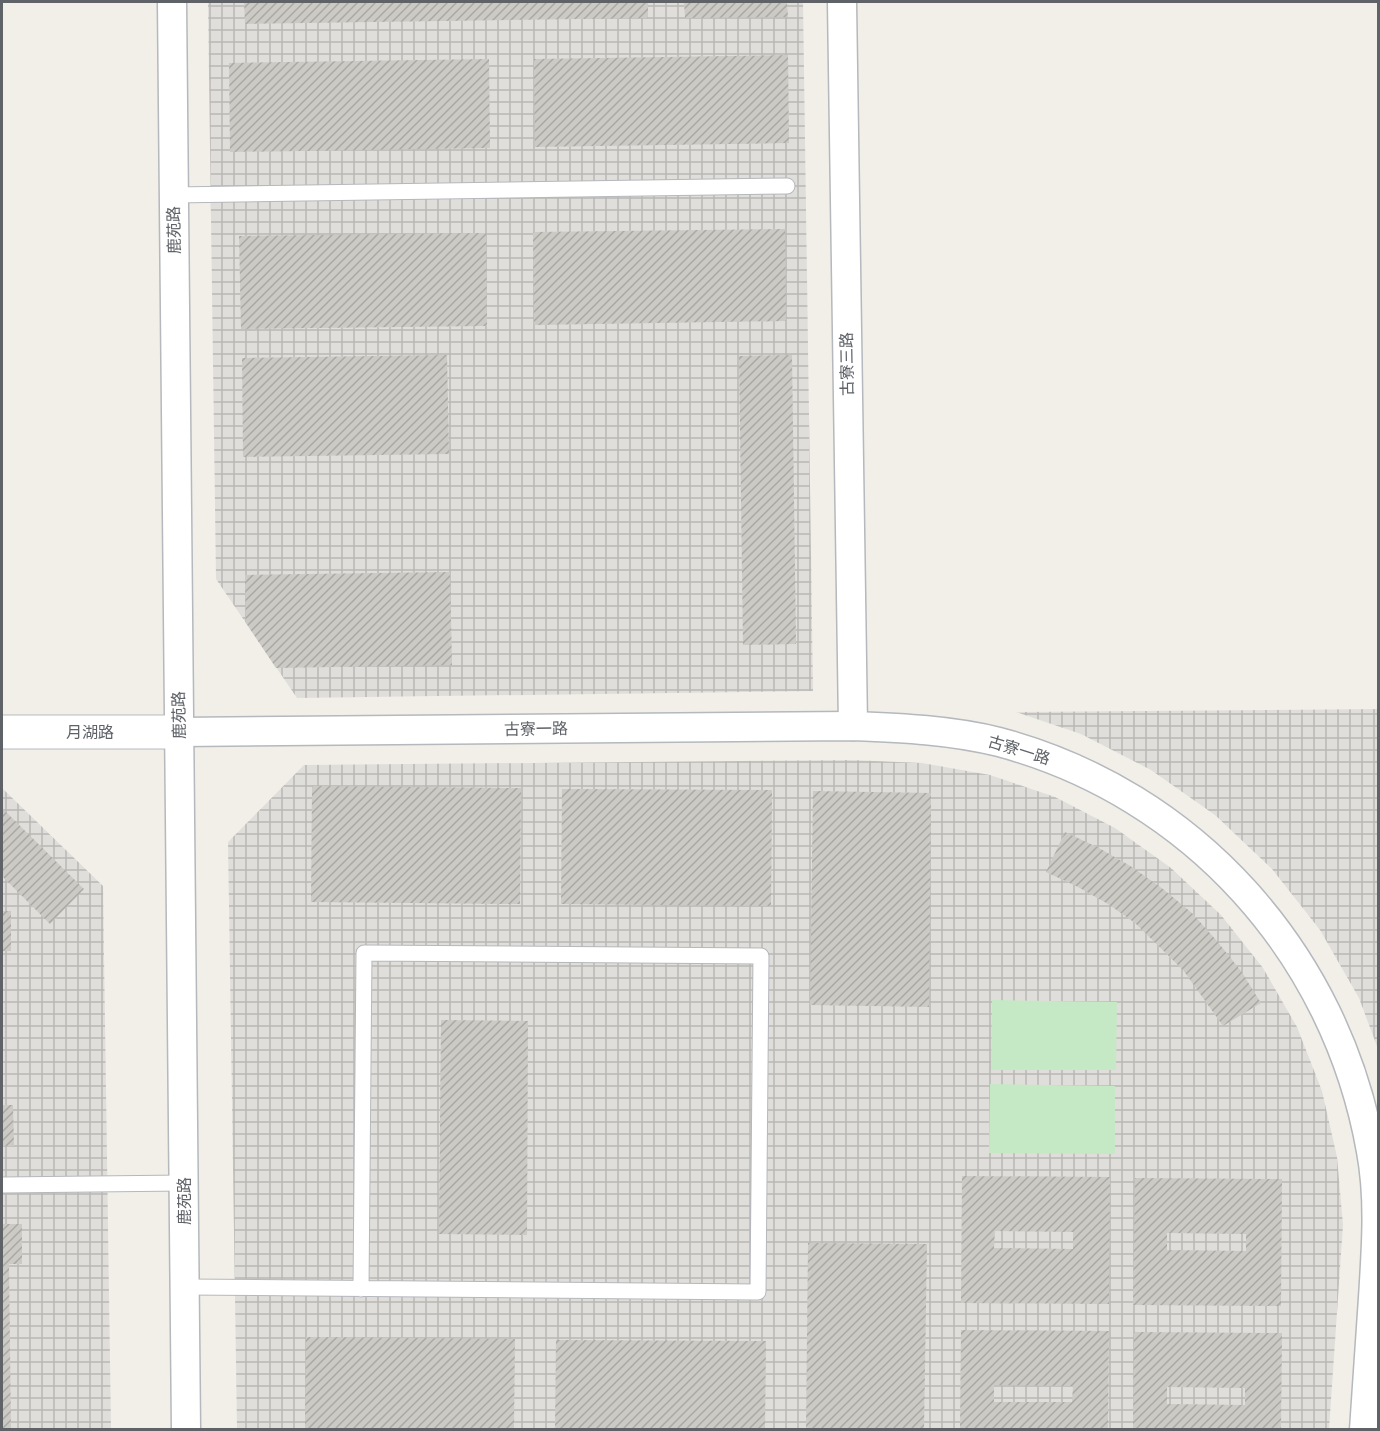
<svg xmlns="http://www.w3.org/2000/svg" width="1380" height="1431" font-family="Figtree,'Noto Sans SC',sans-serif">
<defs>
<pattern id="industrial-grid" width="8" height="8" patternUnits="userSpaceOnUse" patternTransform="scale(1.5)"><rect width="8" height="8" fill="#e0deda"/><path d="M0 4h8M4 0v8" fill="none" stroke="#b9b8b5"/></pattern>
<pattern id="building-hatch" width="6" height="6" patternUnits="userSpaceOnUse" patternTransform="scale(1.5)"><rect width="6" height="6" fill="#cccac5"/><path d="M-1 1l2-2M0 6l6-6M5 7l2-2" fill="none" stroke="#a9a8a4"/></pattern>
</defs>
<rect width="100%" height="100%" fill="#f1efe8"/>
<!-- industrial -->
<g fill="url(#industrial-grid)">
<polygon points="208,2 803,2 813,691 297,698 216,579"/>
<polygon points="1378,709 1378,1049 1359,998 1320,930 1272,869 1215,815 1151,770 1081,734 1016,712"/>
<polygon points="852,760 922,763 990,775 1055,797 1115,828 1171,868 1221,915 1263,968 1297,1027 1322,1091 1337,1157 1343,1225 1329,1429 237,1429 228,842 304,765"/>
<polygon points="2,788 103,886 111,1429 2,1429"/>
</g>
<!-- garden -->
<g fill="#c5e8c5">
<polygon points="992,1000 1117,1002 1116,1070 991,1070"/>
<polygon points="990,1084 1115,1086 1115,1154 989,1153"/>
</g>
<!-- building -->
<g fill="url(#building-hatch)" fill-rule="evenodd">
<polygon points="244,2 648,2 648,18 245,24"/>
<polygon points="684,2 787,2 788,17 685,18"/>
<polygon points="788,55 789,143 535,147 534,59"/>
<polygon points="489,59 490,148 230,152 229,63"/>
<polygon points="785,229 786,321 534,325 533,232"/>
<polygon points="486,233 487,326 241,329 239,236"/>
<polygon points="447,355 449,454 243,457 242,358"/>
<polygon points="792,355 796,644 743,645 739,356"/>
<polygon points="450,572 452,665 276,668 246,623 245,575"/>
<polygon points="312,786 521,788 520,904 311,902"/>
<polygon points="562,789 772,790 771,906 561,904"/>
<polygon points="813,791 931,793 929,1007 810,1005"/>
<polygon points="2,811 5,811 84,889 50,924 2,876"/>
<polygon points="1065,832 1099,848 1132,867 1163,889 1192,913 1217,941 1241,971 1261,1003 1223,1026 1183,970 1135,923 1108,904 1078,887 1046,872"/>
<rect x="2" y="911" width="9" height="40"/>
<polygon points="441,1020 528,1021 527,1235 439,1234"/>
<polygon points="2,1105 13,1105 14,1146 2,1146"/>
<path d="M962,1176l148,1 -1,127 -148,-1zM995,1231l78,1v17l-79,-1z"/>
<path d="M1135,1178l147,1 -1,127 -148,-1zM1167,1233l79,1v17l-79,-1z"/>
<polygon points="2,1224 22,1224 22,1264 9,1264 11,1430 2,1430"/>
<polygon points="808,1243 927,1244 924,1430 806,1430"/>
<path d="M961,1330l148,1 -1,99h-148zM994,1385l79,1 -1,16h-78z"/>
<path d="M1134,1332l148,1 -1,97h-148zM1167,1387l78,1v17l-78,-1z"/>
<polygon points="306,1337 515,1339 514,1430 305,1430"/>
<polygon points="556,1340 766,1341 765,1430 555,1430"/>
</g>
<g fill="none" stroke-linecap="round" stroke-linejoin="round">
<!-- lane casing -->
<g stroke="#b5b8bc" stroke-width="17">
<g id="lane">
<polyline points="174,195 787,186"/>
<polyline points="2,1185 184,1183"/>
<polyline points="185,1287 758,1292 761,956 364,953 361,1289"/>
</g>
</g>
<!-- street casing -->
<g stroke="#b5b8bc" stroke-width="31">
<g id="street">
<polyline points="172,2 186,1430"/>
<polyline points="842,2 853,726"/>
<path d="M179,732l674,-6c49,2 98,4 146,16 194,52 337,211 372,409 9,48 5,98 2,147 -3,44 -6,88 -9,132"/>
</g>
</g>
<!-- secondary casing -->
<g stroke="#b6babf" stroke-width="35">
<polyline id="secondary" points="2,732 179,732"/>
</g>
<!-- lane -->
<use href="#lane" stroke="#fff" stroke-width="15"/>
<!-- street -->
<use href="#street" stroke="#fff" stroke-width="28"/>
<!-- secondary -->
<use href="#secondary" stroke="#fff" stroke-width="33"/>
</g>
<g text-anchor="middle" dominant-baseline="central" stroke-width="4.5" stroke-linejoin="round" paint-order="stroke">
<!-- street labels -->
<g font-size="16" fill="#5f6368" stroke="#fff">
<text transform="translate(174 230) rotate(-91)">鹿苑路</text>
<text transform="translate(847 364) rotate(-91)">古寮三路</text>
<text transform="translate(179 715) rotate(-91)">鹿苑路</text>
<text transform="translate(536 729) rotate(-1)">古寮一路</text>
<text x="90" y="732">月湖路</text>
<text transform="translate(1019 750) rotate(17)">古寮一路</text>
<text transform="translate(184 1201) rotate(-90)">鹿苑路</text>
</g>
</g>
<!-- border -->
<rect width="1380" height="1431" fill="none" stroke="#5f6368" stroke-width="6"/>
</svg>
